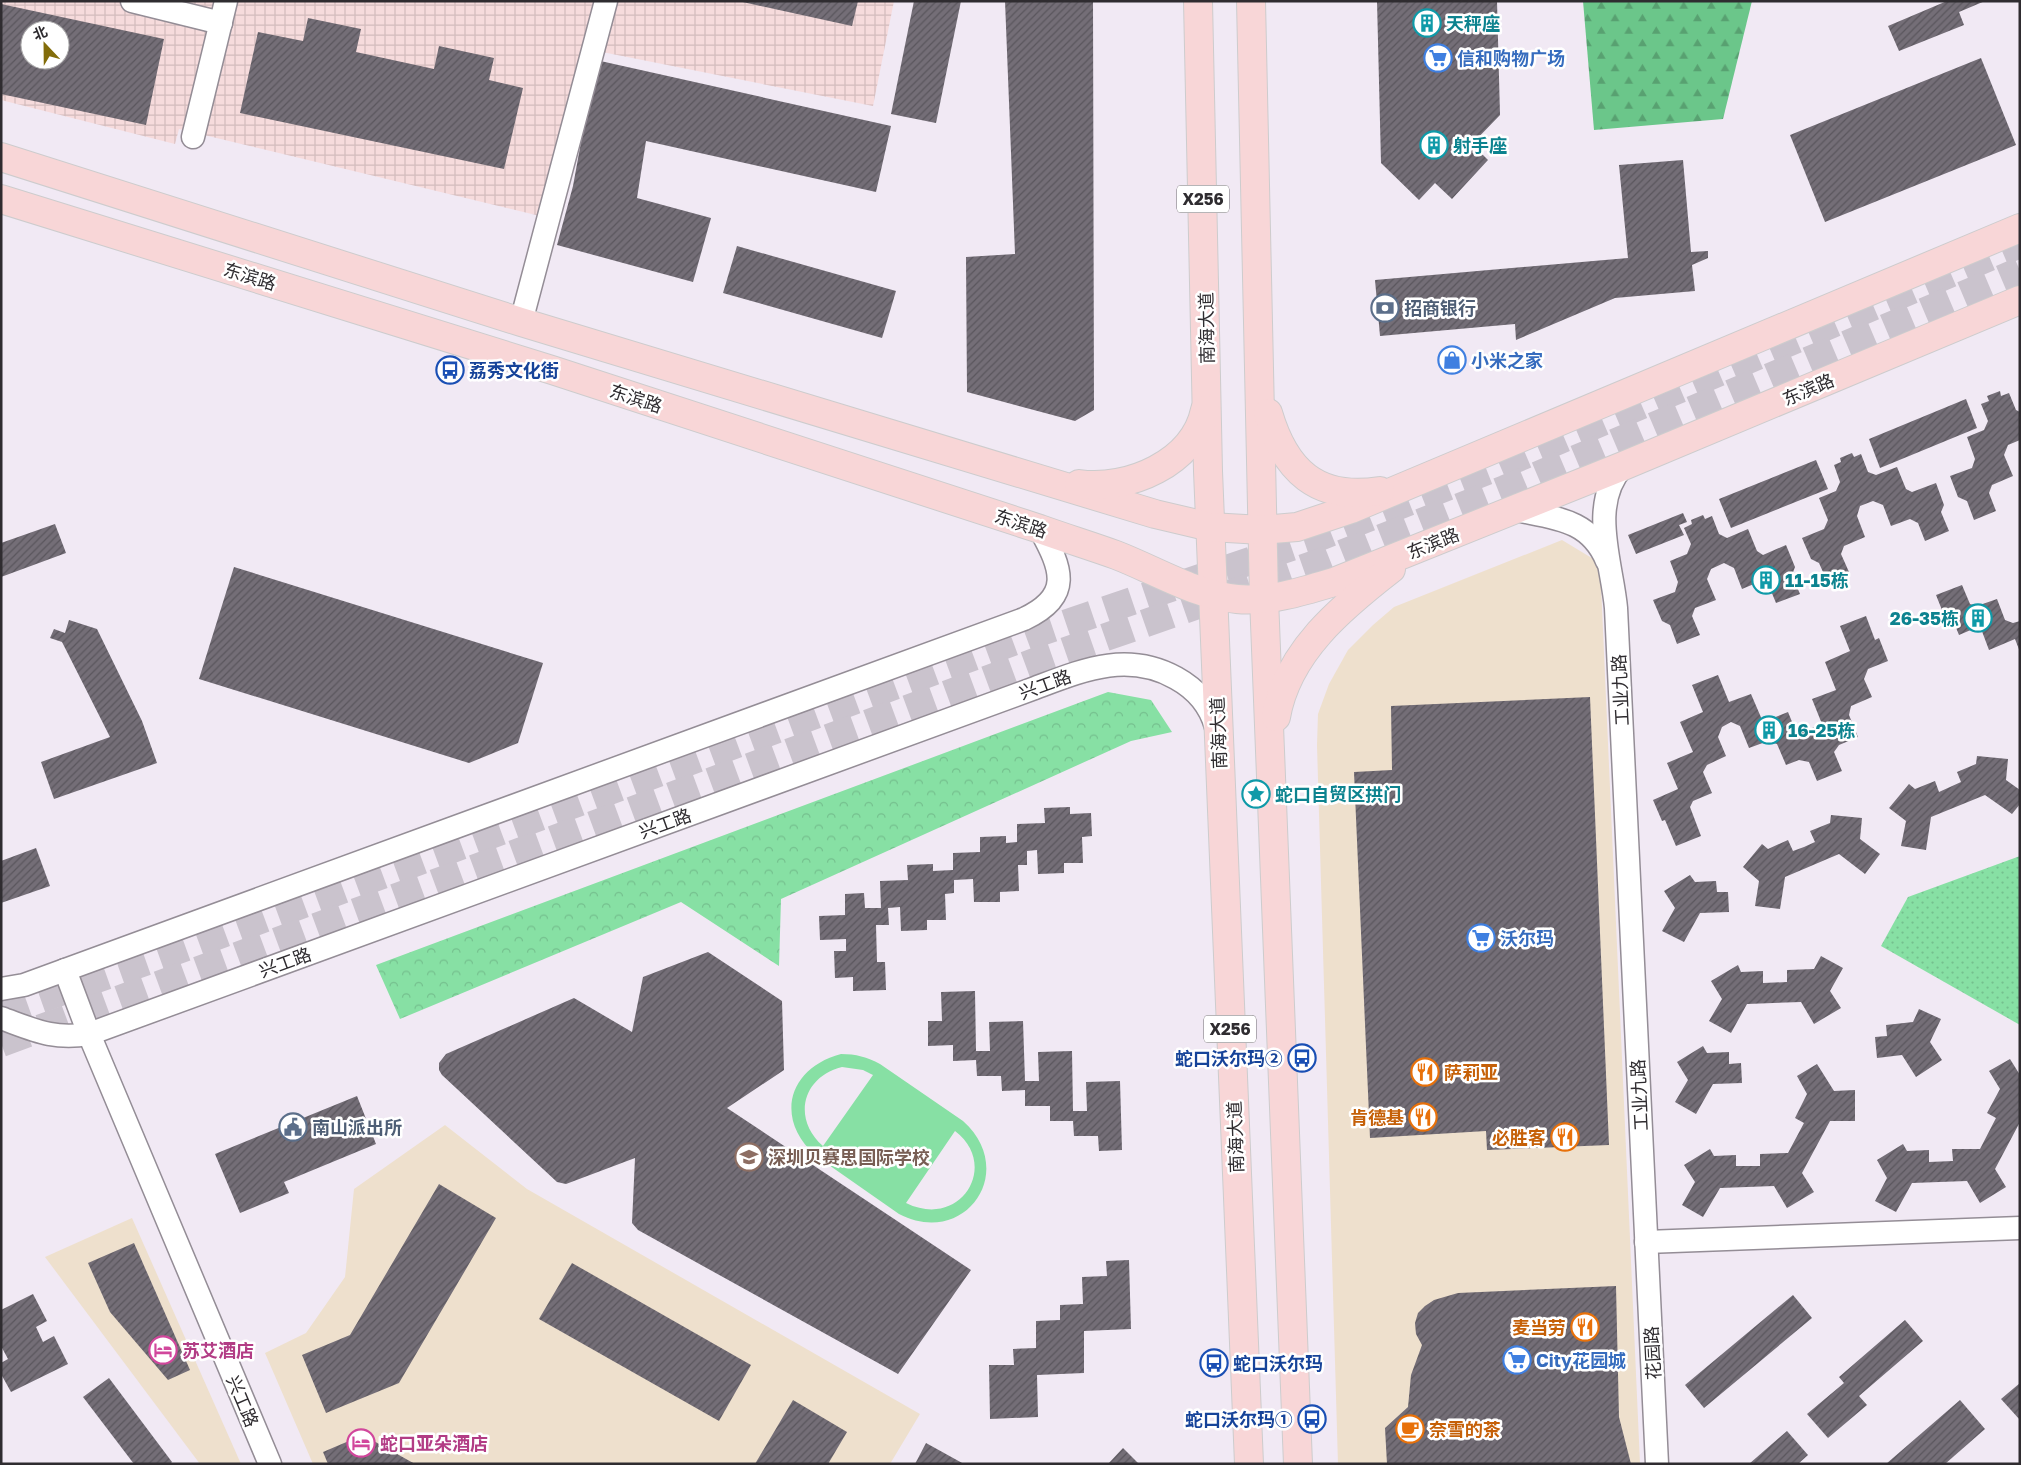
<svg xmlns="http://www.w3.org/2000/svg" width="2021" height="1465" font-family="'Golos Text','Noto Sans SC',sans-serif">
<defs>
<pattern id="industrial-grid" width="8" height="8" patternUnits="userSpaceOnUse" patternTransform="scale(1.25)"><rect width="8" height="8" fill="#f6dbdc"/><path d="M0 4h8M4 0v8" fill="none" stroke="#d3bcbd"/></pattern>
<pattern id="grass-dots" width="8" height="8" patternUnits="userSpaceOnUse" patternTransform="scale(1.25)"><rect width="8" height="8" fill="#87e0a4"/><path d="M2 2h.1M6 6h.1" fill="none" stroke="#75c08e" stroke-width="1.8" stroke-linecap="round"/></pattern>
<pattern id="forest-firs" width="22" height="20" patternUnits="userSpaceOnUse" patternTransform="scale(1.25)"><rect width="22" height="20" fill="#6bc68a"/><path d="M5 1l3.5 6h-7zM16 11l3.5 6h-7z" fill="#58a171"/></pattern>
<pattern id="park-crowns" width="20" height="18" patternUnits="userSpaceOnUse" patternTransform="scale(1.25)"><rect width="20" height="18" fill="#87e0a4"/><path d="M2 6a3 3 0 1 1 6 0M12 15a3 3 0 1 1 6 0" fill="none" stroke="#75c08e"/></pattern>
<pattern id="building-hatch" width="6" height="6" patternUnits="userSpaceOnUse" patternTransform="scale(1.25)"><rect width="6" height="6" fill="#746e77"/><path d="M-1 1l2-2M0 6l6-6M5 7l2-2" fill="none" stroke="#5a565d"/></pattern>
</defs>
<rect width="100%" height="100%" fill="#f1e9f4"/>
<!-- commercial -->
<g fill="#eee0cd">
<polygon points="1562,540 1600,563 1640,1464 1338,1464 1317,745 1318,714 1329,684 1348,650 1373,625 1394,607"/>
<polygon points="445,1125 527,1189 920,1414 890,1464 313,1464 265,1353 306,1333 345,1277 354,1189"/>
<polygon points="132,1218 241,1464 200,1464 45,1257"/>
</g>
<!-- industrial -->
<path fill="url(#industrial-grid)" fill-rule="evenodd" d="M1,1h893l-21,105 -291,-58 -42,168 -361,-87 -4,15 -174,-44zM30,30h30v30h-30z"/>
<!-- grass -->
<polygon fill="url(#grass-dots)" points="2020,856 2020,1025 1881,946 1908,897"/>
<!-- forest -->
<polygon fill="url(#forest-firs)" points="1583,1 1752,1 1723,119 1594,130"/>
<!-- park -->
<polygon fill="url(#park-crowns)" points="1108,692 1151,700 1172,732 1131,741 781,899 779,966 681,902 400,1019 376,965"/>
<!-- pitch -->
<path fill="#87e0a4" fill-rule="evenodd" d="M841,1054c15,0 26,3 39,10l83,57c56,50 2,127 -64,93l-83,-58c-42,-37 -28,-88 25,-102zM842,1067l21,3 10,5 -50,71c-31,-27 -21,-69 19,-79zM955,1131c45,34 6,99 -49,72z"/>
<!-- building -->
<g fill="url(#building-hatch)" fill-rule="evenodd">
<polygon points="738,1 858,1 852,26"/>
<polygon points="914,1 961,1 936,123 891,114"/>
<polygon points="1005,1 1093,1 1094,410 1075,421 967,392 966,257 1015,254"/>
<polygon points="1377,1 1497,1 1500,115 1472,144 1488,160 1452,199 1435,183 1419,200 1381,163"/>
<polygon points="1947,1 1985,1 1959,12 1964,25 1899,51 1888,26"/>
<path d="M1,4l163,35 -18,86 -145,-31zM30,30h30v30h-30z"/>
<polygon points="308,18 361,29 356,52 434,69 439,46 494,58 489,80 523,88 504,169 240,113 258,32 303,41"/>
<polygon points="1981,58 2016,145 1825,222 1790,135"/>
<polygon points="596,60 891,126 876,192 646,141 637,198 711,218 693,282 557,245 573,186"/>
<polygon points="1683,160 1691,252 1708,251 1708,258 1692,265 1695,291 1615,298 1516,340 1515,324 1380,336 1375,280 1628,258 1619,165"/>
<polygon points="737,246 896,291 882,338 723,293"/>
<polygon points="2000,391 2001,396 2009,393 2016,410 2020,412 2020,440 2008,445 2004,455 2013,476 1992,485 1989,493 1996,511 1974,520 1967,501 1958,497 1950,476 1972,468 1975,459 1967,437 1984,430 1988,421 1981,404 1989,401 1987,396"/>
<polygon points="1966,399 1977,428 1880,468 1869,439"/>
<polygon points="1852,453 1854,457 1861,454 1868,472 1876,475 1897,467 1906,489 1912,492 1936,483 1944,505 1941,512 1949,531 1925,541 1918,523 1910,519 1891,526 1883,505 1873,501 1860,506 1857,516 1865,537 1844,546 1841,554 1849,572 1827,581 1819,563 1811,559 1802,538 1824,529 1828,520 1819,498 1836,491 1840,482 1834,465 1841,462 1840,458"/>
<polygon points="1816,460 1828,489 1731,528 1719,499"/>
<polygon points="1683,513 1687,522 1679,525 1684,535 1636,554 1628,535"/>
<polygon points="1703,515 1705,519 1712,516 1719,534 1727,538 1748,529 1757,551 1763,555 1786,545 1795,567 1792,575 1800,594 1776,603 1769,586 1761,581 1742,589 1734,568 1724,563 1711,569 1707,579 1716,600 1695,608 1692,616 1700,635 1677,644 1670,625 1662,621 1653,600 1675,592 1678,582 1670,561 1687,554 1691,544 1684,528 1692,524 1691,520"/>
<polygon points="55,524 66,553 1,577 1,543"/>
<polygon points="234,567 543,663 518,743 469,763 199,679"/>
<polygon points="1962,585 1970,604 1977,606 1997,599 2005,620 2013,623 2020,621 2020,652 2015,639 1989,650 1980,626 1959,635 1950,613 1944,615 1936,595"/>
<polygon points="1866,616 1875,640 1879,638 1888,661 1868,669 1864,679 1872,697 1851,706 1849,715 1858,737 1839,745 1834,752 1842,771 1817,781 1809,762 1799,760 1786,765 1777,744 1768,741 1749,748 1740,726 1731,722 1722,727 1718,737 1726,756 1707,765 1703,772 1712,793 1693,801 1690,807 1701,836 1676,846 1665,820 1662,821 1653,800 1678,789 1667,763 1693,752 1680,722 1703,712 1692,685 1718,675 1729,702 1751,694 1763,722 1788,712 1797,734 1822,724 1812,699 1836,690 1825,662 1850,651 1840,626"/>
<polygon points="69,620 97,629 142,721 157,763 54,799 41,762 110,737 62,642 50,638 54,629 65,633"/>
<polygon points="1590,697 1609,1145 1487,1150 1486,1131 1370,1138 1354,772 1392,770 1391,706"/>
<polygon points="1977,756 2008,759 2006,780 2020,790 2020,804 2012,814 1985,795 1931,817 1926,850 1901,846 1906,821 1889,808 1909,784 1915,789 1935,781 1939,792 1961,782 1957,772 1976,764"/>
<polygon points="1070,807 1070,814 1091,813 1092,836 1082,837 1083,863 1064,863 1064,873 1038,874 1037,850 1027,851 1027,865 1018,865 1019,891 1000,892 1000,902 974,902 973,879 954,880 954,893 945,894 946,920 927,920 927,930 901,931 900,907 888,908 889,925 876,925 877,962 885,962 886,990 853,991 853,977 835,978 834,951 846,951 846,939 820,940 819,916 845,915 845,894 864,893 865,908 881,908 880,881 908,880 907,865 933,864 933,871 953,870 953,853 980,852 980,837 1006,836 1006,843 1017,842 1017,824 1045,823 1044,808"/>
<polygon points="1831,815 1862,818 1860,839 1880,854 1865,874 1839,854 1785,877 1780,909 1755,906 1759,881 1743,867 1762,844 1768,849 1788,840 1793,851 1804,847 1815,842 1810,831 1830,823"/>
<polygon points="36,848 50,886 1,903 1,861"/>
<polygon points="1690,875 1695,882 1716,881 1717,892 1728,892 1729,912 1700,913 1684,942 1662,931 1675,908 1664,891"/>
<polygon points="708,952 782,1001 784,1070 727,1108 971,1270 898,1374 638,1230 632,1223 635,1158 566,1184 557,1182 442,1075 439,1070 439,1063 446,1054 574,998 632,1032 643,977"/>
<polygon points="1821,956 1843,968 1830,991 1841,1008 1814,1024 1801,1002 1747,1004 1731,1033 1709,1021 1722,999 1711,981 1738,965 1741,972 1763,971 1763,983 1787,982 1787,970 1814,969"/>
<polygon points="975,991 976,1051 990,1051 989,1022 1023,1021 1025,1081 1039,1081 1038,1052 1072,1051 1073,1111 1087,1111 1086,1082 1120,1081 1122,1150 1099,1151 1098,1136 1074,1136 1073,1121 1050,1121 1050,1106 1025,1106 1025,1090 1002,1091 1001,1076 977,1076 976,1060 953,1061 953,1045 928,1046 928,1021 942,1021 941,992"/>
<polygon points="1919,1009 1941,1019 1930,1042 1942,1060 1916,1077 1902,1055 1877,1058 1875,1037 1887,1036 1886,1025 1913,1022"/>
<polygon points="1703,1046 1707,1053 1729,1052 1729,1064 1741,1063 1742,1083 1713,1084 1696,1114 1675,1102 1688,1080 1677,1062"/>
<polygon points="2010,1059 2020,1075 2020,1122 1995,1169 2006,1187 1980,1203 1967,1181 1912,1183 1896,1212 1875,1201 1887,1178 1877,1160 1903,1144 1907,1151 1929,1150 1929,1162 1953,1161 1952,1149 1980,1149 1996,1118 1987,1113 2000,1089 1989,1071"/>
<polygon points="1817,1064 1834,1091 1855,1090 1855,1121 1830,1121 1802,1173 1814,1192 1787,1208 1774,1186 1720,1188 1703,1217 1682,1205 1695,1182 1684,1165 1710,1149 1714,1156 1736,1155 1736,1166 1760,1166 1760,1154 1788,1153 1804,1123 1795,1118 1807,1094 1797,1076"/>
<polygon points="357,1096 376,1144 284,1182 289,1193 240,1213 215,1154"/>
<polygon points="439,1184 496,1218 399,1383 326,1413 302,1355 350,1335"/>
<polygon points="134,1243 190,1370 168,1380 110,1312 88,1263"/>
<polygon points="1129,1260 1131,1329 1084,1331 1084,1373 1037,1375 1038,1417 990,1419 989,1365 1014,1365 1013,1349 1036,1348 1036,1321 1060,1320 1060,1305 1083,1304 1082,1277 1107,1276 1106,1261"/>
<polygon points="572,1263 751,1365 719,1421 539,1319"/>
<polygon points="1616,1286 1619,1417 1631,1464 1387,1464 1385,1428 1408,1407 1411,1375 1422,1345 1416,1334 1415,1323 1418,1313 1425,1306 1434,1300 1458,1293"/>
<polygon points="33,1294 47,1321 36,1327 43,1342 54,1336 68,1364 11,1392 1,1374 1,1363 8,1359 1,1346 1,1310"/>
<polygon points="1793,1295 1812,1318 1704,1408 1685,1385"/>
<polygon points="1905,1320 1923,1341 1859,1396 1867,1405 1828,1438 1807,1414 1844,1383 1839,1377"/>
<polygon points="109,1378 172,1462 170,1464 134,1464 83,1397"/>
<polygon points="2020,1383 2020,1420 2001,1399"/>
<polygon points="793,1400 847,1432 828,1464 755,1464"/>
<polygon points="1960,1400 1985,1429 1945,1464 1886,1464"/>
<polygon points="1787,1431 1808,1455 1798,1464 1749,1464"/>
<polygon points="363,1435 415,1464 328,1464 323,1452"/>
<polygon points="926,1443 964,1464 915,1464"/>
<polygon points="1123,1448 1139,1464 1108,1464"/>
</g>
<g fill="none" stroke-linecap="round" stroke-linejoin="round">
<!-- highway-tunnel -->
<g stroke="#cac3cd" stroke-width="28" stroke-dasharray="28 14" stroke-linecap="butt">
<polyline points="1,1013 198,943 1032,635 1312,540 1492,469 2020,244"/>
<polyline points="1,1043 1040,660 1321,562 1505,489 2020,271"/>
</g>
<!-- minor casing -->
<g stroke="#948d96" stroke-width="25">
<g id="minor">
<polyline points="132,1 221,23"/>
<polyline points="193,137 226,1"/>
<polyline points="521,322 606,1"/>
<path d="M1623,466c-35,38 -11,97 -7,142l41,856"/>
<path d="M1516,510c38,8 74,9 91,51"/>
<polyline points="65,970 89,1034 270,1464"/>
<path d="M1,989l23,-4 41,-15 959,-351c49,-23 38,-50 16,-90"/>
<path d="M1,1018c33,12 52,22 88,16l946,-346c48,-18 92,-37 141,-10 20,11 34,27 40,49"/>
<polyline points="1646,1242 2020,1228"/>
</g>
</g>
<!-- major casing -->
<g stroke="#cdcccd" stroke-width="30">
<g id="major">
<polyline points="1198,1 1208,471 1249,1464"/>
<polyline points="1251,1 1264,598 1298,1464"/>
<polyline points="1,157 521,322 1155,514 1210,527 1262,530 1297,527 1351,509 2020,228"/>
<path d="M1,199l551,171 488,159c25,9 51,17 76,26 39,15 79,40 121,44 32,3 67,-8 97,-17l289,-116 397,-166"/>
<path d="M1268,413c17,58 49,88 112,78"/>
<path d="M1079,484c49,7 115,-21 126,-74"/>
<path d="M1276,717c11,-65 66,-110 115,-148"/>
</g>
</g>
<!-- minor -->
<use href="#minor" stroke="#fff" stroke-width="22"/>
<!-- major -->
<use href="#major" stroke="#f8d6d7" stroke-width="28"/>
</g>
<!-- icons -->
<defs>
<g id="building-ring" transform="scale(1.4375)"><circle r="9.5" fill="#fff" stroke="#0f9aa8" stroke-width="1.5"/><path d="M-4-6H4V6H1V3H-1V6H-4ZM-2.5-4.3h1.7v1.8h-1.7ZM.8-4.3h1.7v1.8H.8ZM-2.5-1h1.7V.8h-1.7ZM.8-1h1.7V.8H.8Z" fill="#0f9aa8"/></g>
<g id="supermarket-ring" transform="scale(1.4375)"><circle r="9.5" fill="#fff" stroke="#3f7fe0" stroke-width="1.5"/><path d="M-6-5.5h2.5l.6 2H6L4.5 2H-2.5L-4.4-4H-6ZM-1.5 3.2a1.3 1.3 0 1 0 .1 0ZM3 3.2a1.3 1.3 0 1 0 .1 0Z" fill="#3f7fe0"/></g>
<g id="bank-ring" transform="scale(1.4375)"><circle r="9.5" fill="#fff" stroke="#5c6f8a" stroke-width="1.5"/><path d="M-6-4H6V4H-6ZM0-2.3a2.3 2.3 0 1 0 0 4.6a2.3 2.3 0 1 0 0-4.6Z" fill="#5c6f8a"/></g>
<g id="shop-ring" transform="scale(1.4375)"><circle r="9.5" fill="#fff" stroke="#3f7fe0" stroke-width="1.5"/><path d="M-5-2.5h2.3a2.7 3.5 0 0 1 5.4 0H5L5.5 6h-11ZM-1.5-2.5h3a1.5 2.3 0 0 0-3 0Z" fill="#3f7fe0"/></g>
<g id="bus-ring" transform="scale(1.4375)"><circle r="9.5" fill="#fff" stroke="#1a4fb4" stroke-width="1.5"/><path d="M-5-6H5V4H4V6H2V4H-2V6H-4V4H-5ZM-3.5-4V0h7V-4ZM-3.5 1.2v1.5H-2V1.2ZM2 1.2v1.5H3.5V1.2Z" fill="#1a4fb4"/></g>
<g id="sight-ring" transform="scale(1.4375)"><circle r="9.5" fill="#fff" stroke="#0f9aa8" stroke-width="1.5"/><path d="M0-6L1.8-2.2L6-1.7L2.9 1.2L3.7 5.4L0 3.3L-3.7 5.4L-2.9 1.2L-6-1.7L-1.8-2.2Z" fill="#0f9aa8"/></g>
<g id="restaurant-ring" transform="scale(1.4375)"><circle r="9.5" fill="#fff" stroke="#e8710a" stroke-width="1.5"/><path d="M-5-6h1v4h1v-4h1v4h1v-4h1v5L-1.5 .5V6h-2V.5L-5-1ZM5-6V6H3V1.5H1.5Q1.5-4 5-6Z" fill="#e8710a"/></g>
<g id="civic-ring" transform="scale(1.4375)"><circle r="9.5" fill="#fff" stroke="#5c6f8a" stroke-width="1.5"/><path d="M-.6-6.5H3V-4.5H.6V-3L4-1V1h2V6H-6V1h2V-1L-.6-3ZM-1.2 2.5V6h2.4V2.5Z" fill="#5c6f8a"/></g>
<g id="school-ring" transform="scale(1.4375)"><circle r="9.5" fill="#fff" stroke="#8d6e63" stroke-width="1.5"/><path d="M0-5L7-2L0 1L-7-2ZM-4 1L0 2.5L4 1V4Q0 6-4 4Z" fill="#8d6e63"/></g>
<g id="hotel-ring" transform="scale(1.4375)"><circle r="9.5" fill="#fff" stroke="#d1479c" stroke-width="1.5"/><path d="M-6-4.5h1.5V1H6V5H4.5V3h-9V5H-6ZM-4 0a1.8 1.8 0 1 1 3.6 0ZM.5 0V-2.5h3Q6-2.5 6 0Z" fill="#d1479c"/></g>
<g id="cafe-ring" transform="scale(1.4375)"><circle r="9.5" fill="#fff" stroke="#e8710a" stroke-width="1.5"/><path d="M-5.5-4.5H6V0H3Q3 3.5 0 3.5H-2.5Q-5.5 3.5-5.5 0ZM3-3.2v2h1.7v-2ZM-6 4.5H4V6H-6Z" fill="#e8710a"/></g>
</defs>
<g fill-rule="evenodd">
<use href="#building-ring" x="1427" y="23"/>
<use href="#supermarket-ring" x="1438" y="58"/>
<use href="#building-ring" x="1434" y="145"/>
<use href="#bank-ring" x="1385" y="308"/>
<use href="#shop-ring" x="1452" y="360"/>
<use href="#bus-ring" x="450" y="370"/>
<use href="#building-ring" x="1766" y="580"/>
<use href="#building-ring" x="1978" y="618"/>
<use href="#building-ring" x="1769" y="730"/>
<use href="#sight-ring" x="1256" y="794"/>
<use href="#supermarket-ring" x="1481" y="938"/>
<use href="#bus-ring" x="1302" y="1058"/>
<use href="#restaurant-ring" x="1425" y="1072"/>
<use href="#restaurant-ring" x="1423" y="1117"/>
<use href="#civic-ring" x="293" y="1127"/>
<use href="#restaurant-ring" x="1565" y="1137"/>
<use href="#school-ring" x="749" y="1157"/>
<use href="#restaurant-ring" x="1585" y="1327"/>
<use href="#hotel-ring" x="163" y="1350"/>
<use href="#supermarket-ring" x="1517" y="1360"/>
<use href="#bus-ring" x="1214" y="1363"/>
<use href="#bus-ring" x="1312" y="1419"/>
<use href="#cafe-ring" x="1410" y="1429"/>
<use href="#hotel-ring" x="361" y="1443"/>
</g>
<g text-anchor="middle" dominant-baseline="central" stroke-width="5" stroke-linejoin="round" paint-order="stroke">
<!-- shield labels -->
<g fill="#fff" stroke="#6d6b6e" stroke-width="1">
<rect x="1177" y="185.5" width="52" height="27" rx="4"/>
<rect x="1204" y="1015.5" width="52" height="27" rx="4"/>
</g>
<g font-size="16" font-weight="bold" fill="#2f2c30">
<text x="1203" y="199">X256</text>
<text x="1230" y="1029">X256</text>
</g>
<!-- culture labels -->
<g font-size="18" font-weight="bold" fill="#0d838f" stroke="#fff" text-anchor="start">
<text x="1446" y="23">天秤座</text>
<text x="1453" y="145">射手座</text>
<text x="1785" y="580">11-15栋</text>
<text x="1959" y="618" text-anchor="end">26-35栋</text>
<text x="1788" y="730">16-25栋</text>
<text x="1275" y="794">蛇口自贸区拱门</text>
</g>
<!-- shop labels -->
<g font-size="18" font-weight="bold" fill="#366cbe" stroke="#fff" text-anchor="start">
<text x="1457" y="58">信和购物广场</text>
<text x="1471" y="360">小米之家</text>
<text x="1500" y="938">沃尔玛</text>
<text x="1536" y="1360">City花园城</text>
</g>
<!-- street labels -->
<g font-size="18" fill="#2f2c30" stroke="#fff">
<text transform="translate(250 276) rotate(17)">东滨路</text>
<text transform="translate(1206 328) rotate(-91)">南海大道</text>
<text transform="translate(1808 389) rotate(-23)">东滨路</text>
<text transform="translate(636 398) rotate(18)">东滨路</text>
<text transform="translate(1021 523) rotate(18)">东滨路</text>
<text transform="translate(1433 543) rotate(-22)">东滨路</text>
<text transform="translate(1045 684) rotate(-20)">兴工路</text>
<text transform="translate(1620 690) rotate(-93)">工业九路</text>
<text transform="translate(1218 733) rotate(-92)">南海大道</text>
<text transform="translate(665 823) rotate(-20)">兴工路</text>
<text transform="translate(285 962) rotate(-20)">兴工路</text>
<text transform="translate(1639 1095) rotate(-93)">工业九路</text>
<text transform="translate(1235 1137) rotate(-92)">南海大道</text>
<text transform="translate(1652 1353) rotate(-93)">花园路</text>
<text transform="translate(243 1401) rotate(67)">兴工路</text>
</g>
<!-- service labels -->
<g font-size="18" font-weight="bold" fill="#4e5e75" stroke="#fff" text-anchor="start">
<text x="1404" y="308">招商银行</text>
<text x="312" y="1127">南山派出所</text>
</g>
<!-- transit labels -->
<g font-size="18" font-weight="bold" fill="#164399" stroke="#fff" text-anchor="start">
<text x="469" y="370">荔秀文化街</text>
<text x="1283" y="1058" text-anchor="end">蛇口沃尔玛②</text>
<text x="1233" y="1363">蛇口沃尔玛</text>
<text x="1293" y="1419" text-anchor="end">蛇口沃尔玛①</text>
</g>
<!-- food labels -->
<g font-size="18" font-weight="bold" fill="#c56008" stroke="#fff" text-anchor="end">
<text x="1444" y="1072" text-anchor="start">萨莉亚</text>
<text x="1404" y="1117">肯德基</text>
<text x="1546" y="1137">必胜客</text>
<text x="1566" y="1327">麦当劳</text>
<text x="1429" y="1429" text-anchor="start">奈雪的茶</text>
</g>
<!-- education labels -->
<g font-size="18" font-weight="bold" fill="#785e54" stroke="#fff" text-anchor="start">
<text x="768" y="1157">深圳贝赛思国际学校</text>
</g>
<!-- hotel labels -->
<g font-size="18" font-weight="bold" fill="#b23c85" stroke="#fff" text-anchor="start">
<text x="182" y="1350">苏艾酒店</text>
<text x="380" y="1443">蛇口亚朵酒店</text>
</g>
</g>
<!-- border -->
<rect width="2021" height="1465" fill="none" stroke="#2f2c30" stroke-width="5"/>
<!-- north arrow -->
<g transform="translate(45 45) rotate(338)"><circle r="24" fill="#ffffff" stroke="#acabac"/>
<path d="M0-4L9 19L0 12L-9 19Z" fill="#836d0a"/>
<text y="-8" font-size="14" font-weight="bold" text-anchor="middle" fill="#2f2c30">北</text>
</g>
</svg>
